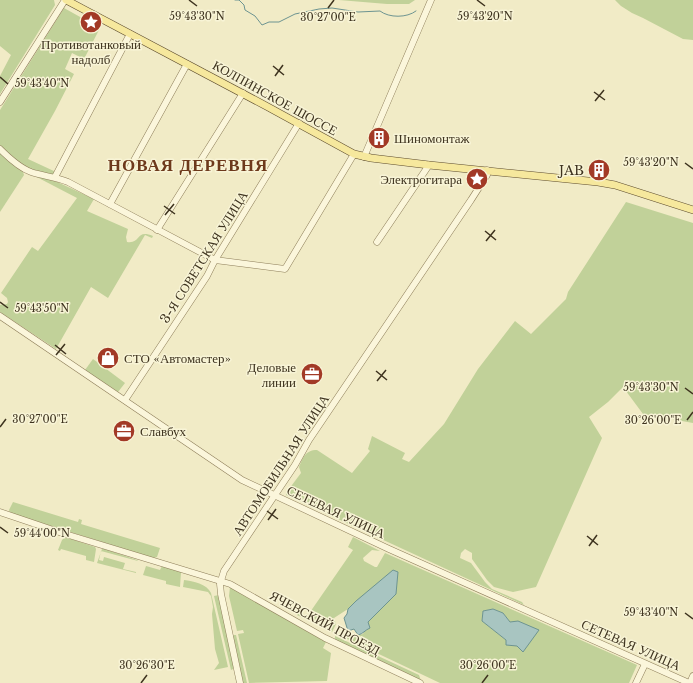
<svg xmlns="http://www.w3.org/2000/svg" width="693" height="683" font-family="'Libre Baskerville',serif">
<rect width="100%" height="100%" fill="#f1ebc6"/>
<!-- green -->
<g fill="#c1d199" fill-rule="evenodd">
<polygon points="0,0 54,0 55,5 0,94 0,76 11,55 0,46"/>
<polygon points="339,0 415,0 409,4 387,4"/>
<polygon points="615,0 693,0 693,40 683,39 643,18 632,13 621,6"/>
<polygon points="64,8 100,28 84,59 72,53 65,69 74,74 55,111 28,159 56,172 54,176 34,171 20,164 0,147 0,110"/>
<polygon points="0,152 22,169 24,175 0,212"/>
<path d="M29,173l24,7 41,19 -7,12 41,18 -2,8 1,5c15,2 8,-13 26,-6l-1,2 -7,-3 -37,63 -17,-11 -35,62 -56,-37v-7l7,-1 1,-2 -1,-4 -6,-5 31,-46 6,4 39,-53z"/>
<path d="M626,202l67,21v200l-50,-9 -20,-27 -15,15 -19,15 13,21 -66,149 -23,5 -19,-5 -7,-7 -15,-21v-6l-7,-4 -4,4 -1,5 11,5 14,19 7,7 30,13 2,3 -238,-110v-2l15,-20 -2,-6c4,-9 6,-17 18,-17l35,23 18,-22 -2,-2 4,-13 33,17 -3,6 7,3 35,-38 34,-55 37,-48 16,13 35,-35 2,-7z"/>
<polygon points="93,359 125,383 118,392 85,370"/>
<polygon points="13,502 78,522 79,519 82,520 81,524 160,548 157,557 153,558 10,513 9,510"/>
<polygon points="65,537 95,547 96,549 94,562 86,560 86,556 61,549 60,551 58,550 62,540"/>
<path d="M353,537l27,14 -8,-1 -9,8 1,3 11,6h2l8,-14 252,112 -8,18h-189l-95,-45 18,-4 5,-12 28,-28 -40,7 -5,6 -17,11 2,6 -4,8 -35,-17 1,-2 8,5 47,-68 -5,-3zM493,609l10,4 7,9 13,30 -6,-6 -11,-6 -24,-19 1,-10z"/>
<polygon points="102,549 105,549 137,560 138,561 101,551 99,560 103,561 104,557 125,563 123,569 136,572 136,573 97,563"/>
<polygon points="146,566 160,570 162,566 181,572 180,587 166,584 166,581 143,575"/>
<path d="M184,580c9,1 23,4 27,13l17,74 -14,3 5,-7 -4,-14 -3,-35 1,-7 -2,-11 -3,-4 -25,-5z"/>
<polygon points="230,587 326,642 323,648 331,653 327,681 249,683 238,634 244,633 243,630 237,631 229,596"/>
<polygon points="219,595 234,667 233,669 231,670 214,596"/>
<polygon points="234,635 236,635 247,683 243,683 232,637"/>
<polygon points="335,636 419,675 421,681 335,640"/>
</g>
<!-- water -->
<g fill="#a8c5c1" stroke="#6d9491">
<path d="M393,570l5,2 -2,22 -28,28 2,6c-5,2 -7,6 -12,7l-4,-6 -6,2 -4,-13 3,-4 1,-5 8,-8z"/>
<polygon points="493,609 503,613 510,622 518,621 539,630 523,652 517,646 506,645 506,640 482,621 483,611"/>
</g>
<g fill="none" stroke-linecap="round" stroke-linejoin="round">
<!-- stream -->
<path stroke="#6d9491" stroke-width="1" d="M235,0h4l5,5 1,5 10,6 7,9 7,-3h10l16,-8 24,-5 13,-1 26,4 22,-1c9,7 27,7 36,0"/>
<!-- minor casing -->
<g stroke="#8e7e5a" stroke-width="7">
<g id="minor">
<polyline points="0,102 65,0"/>
<path d="M0,149c9,9 20,19 31,23 12,4 25,5 37,10l147,78 70,9 69,-115"/>
<polyline points="364,157 431,0"/>
<polyline points="55,177 130,34"/>
<polyline points="110,204 187,64"/>
<polyline points="157,230 243,93"/>
<polyline points="377,242 429,165"/>
<polyline points="0,316 242,480 389,549 689,683"/>
<polyline points="125,400 207,276 215,260 299,123"/>
<polyline points="0,512 62,533 230,584 325,638 420,683"/>
<polyline points="240,683 221,594 220,584 224,571 295,465 309,440 471,200 487,175 487,170"/>
<polyline points="636,683 645,664"/>
<polyline points="690,683 693,676"/>
</g>
</g>
<!-- major casing -->
<g stroke="#5c4b2e" stroke-width="8">
<polyline id="major" points="66,0 268,107 354,154 371,158 429,165 598,182 615,185 693,210"/>
</g>
<!-- minor -->
<use href="#minor" stroke="#fbf6db" stroke-width="6"/>
<!-- major -->
<use href="#major" stroke="#f6e89d" stroke-width="7"/>
</g>
<!-- ticks -->
<path fill="none" stroke="#3e331f" stroke-width="1.5" d="M189,0l8,6M477,0l8,6M328,8l6,-8M273,66l11,9M275,76l8,-11M0,77l8,7M594,92l11,8M595,101l9,-11M685,163l8,6M164,206l11,8M165,215l9,-11M485,231l11,9M486,241l9,-11M0,302l8,6M55,345l11,9M56,355l9,-11M376,371l11,9M377,381l9,-11M685,388l8,6M687,420l6,-8M0,427l6,-8M267,511l11,8M268,520l8,-11M0,527l8,6M587,536l11,9M589,546l8,-11M685,613l8,6M141,683l6,-8M482,683l6,-8"/>
<!-- icons -->
<defs>
<g id="sight-disc" transform="scale(1.15)"><circle r="9.5" fill="#a23926" stroke="#f8f4d6"/><path d="M0-6L1.8-2.2L6-1.7L2.9 1.2L3.7 5.4L0 3.3L-3.7 5.4L-2.9 1.2L-6-1.7L-1.8-2.2Z" fill="#fff"/></g>
<g id="building-disc" transform="scale(1.15)"><circle r="9.5" fill="#a23926" stroke="#f8f4d6"/><path d="M-4-6H4V6H1V3H-1V6H-4ZM-2.5-4.3h1.7v1.8h-1.7ZM.8-4.3h1.7v1.8H.8ZM-2.5-1h1.7V.8h-1.7ZM.8-1h1.7V.8H.8Z" fill="#fff"/></g>
<g id="shop-disc" transform="scale(1.15)"><circle r="9.5" fill="#a23926" stroke="#f8f4d6"/><path d="M-5-2.5h2.3a2.7 3.5 0 0 1 5.4 0H5L5.5 6h-11ZM-1.5-2.5h3a1.5 2.3 0 0 0-3 0Z" fill="#fff"/></g>
<g id="office-disc" transform="scale(1.15)"><circle r="9.5" fill="#a23926" stroke="#f8f4d6"/><path d="M-6-3h4V-5.5h4V-3h4V5H-6ZM-1-4.5V-3h2v-1.5ZM-6 0V1H6V0Z" fill="#fff"/></g>
</defs>
<g fill-rule="evenodd">
<use href="#sight-disc" x="91" y="22"/>
<use href="#building-disc" x="379" y="138"/>
<use href="#building-disc" x="599" y="170"/>
<use href="#sight-disc" x="477" y="179"/>
<use href="#shop-disc" x="108" y="358"/>
<use href="#office-disc" x="312" y="374"/>
<use href="#office-disc" x="124" y="431"/>
</g>
<g text-anchor="middle" dominant-baseline="central" stroke-width="3" stroke-linejoin="round" paint-order="stroke">
<!-- poi labels -->
<g font-size="13" fill="#3e331f" stroke="#f8f4d6" text-anchor="start">
<text x="91" y="44" text-anchor="middle">Противотанковый<tspan x="91" dy="15">надолб</tspan></text>
<text x="394" y="138">Шиномонтаж</text>
<text x="584" y="170" text-anchor="end">JAB</text>
<text x="462" y="179" text-anchor="end">Электрогитара</text>
<text x="124" y="358">СТО «Автомастер»</text>
<text x="296" y="367" text-anchor="end">Деловые<tspan x="296" dy="15">линии</tspan></text>
<text x="140" y="431">Славбух</text>
</g>
<!-- street labels -->
<g font-size="13" fill="#3e331f" stroke="#f8f4d6">
<text transform="translate(275 98) rotate(29)">КОЛПИНСКОЕ ШОССЕ</text>
<text transform="translate(204 257) rotate(-58)">3-Я СОВЕТСКАЯ УЛИЦА</text>
<text transform="translate(281 465) rotate(-57)">АВТОМОБИЛЬНАЯ УЛИЦА</text>
<text transform="translate(336 512) rotate(25)">СЕТЕВАЯ УЛИЦА</text>
<text transform="translate(325 623) rotate(28)">ЯЧЕВСКИЙ ПРОЕЗД</text>
<text transform="translate(631 645) rotate(24)">СЕТЕВАЯ УЛИЦА</text>
</g>
<!-- district labels -->
<g font-size="17" font-weight="bold" letter-spacing="1" fill="#6d391b" stroke="#f8f4d6">
<text x="188" y="165">НОВАЯ ДЕРЕВНЯ</text>
</g>
</g>
<g font-size="10" text-anchor="middle" fill="#3e331f" stroke="#f8f4d6" stroke-width="3" stroke-linejoin="round" paint-order="stroke">
<text x="197" y="20">59°43'30"N</text>
<text x="485" y="20">59°43'20"N</text>
<text x="328" y="21">30°27'00"E</text>
<text x="42" y="87">59°43'40"N</text>
<text x="651" y="166">59°43'20"N</text>
<text x="42" y="312">59°43'50"N</text>
<text x="651" y="391">59°43'30"N</text>
<text x="40" y="423">30°27'00"E</text>
<text x="653" y="424">30°26'00"E</text>
<text x="42" y="537">59°44'00"N</text>
<text x="651" y="616">59°43'40"N</text>
<text x="147" y="669">30°26'30"E</text>
<text x="488" y="669">30°26'00"E</text>
</g>
</svg>
